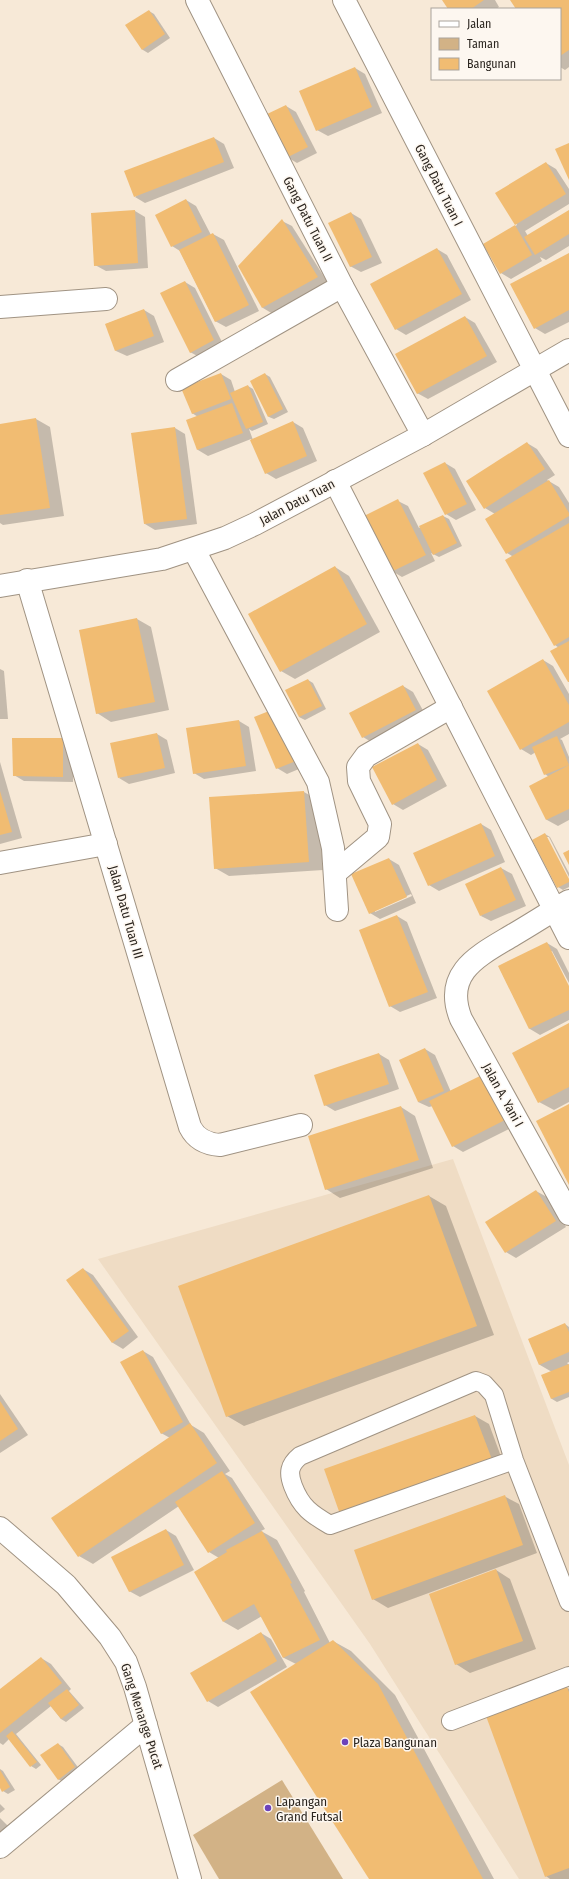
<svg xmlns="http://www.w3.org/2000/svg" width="569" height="1879" font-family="'Fira Sans Condensed',sans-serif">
<rect width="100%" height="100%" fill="#f7e9d7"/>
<!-- built -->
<polygon fill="#efdcc4" points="453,1159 569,1465 569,1879 519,1879 370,1644 98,1259"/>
<!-- green -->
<polygon fill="#d2b286" points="282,1780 343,1879 219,1879 193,1835"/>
<!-- shadow -->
<g fill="#0003" fill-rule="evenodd">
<polygon points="443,0 495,0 499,7 496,9 449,9"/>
<polygon points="511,0 569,0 569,67 565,70 560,67 560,9 517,9"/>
<polygon points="149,11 154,14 170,38 148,53 143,50 127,26"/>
<polygon points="355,68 365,74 382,113 328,136 317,130"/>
<polygon points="286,106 296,112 317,153 297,163 287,157"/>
<polygon points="214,138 224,144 234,168 145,203 135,197"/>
<polygon points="546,163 556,169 569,189 569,204 525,231 528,236 569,211 569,246 546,260 540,257 542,261 511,279 501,273 484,245 517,225 497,193"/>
<polygon points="186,200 196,206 211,235 213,234 224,240 259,311 226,327 215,321 180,251 172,246"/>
<polygon points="135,211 145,217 148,268 106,271 95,265"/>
<polygon points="351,213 361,219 382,263 361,272 350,266"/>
<polygon points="282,221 292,226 328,283 273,314 263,308 240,266"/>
<polygon points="437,249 447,255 471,300 406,335 396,329"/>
<polygon points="569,254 569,322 545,334 535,328"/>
<polygon points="185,282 195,288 224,346 201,358 190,352"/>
<polygon points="144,310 154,316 164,342 127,356 116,351 106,324"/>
<polygon points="465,317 475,323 497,362 428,399 417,393"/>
<polygon points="221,374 231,380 235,392 248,386 253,389 268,424 252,431 249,429 253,440 293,422 303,428 317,461 276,479 266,473 251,439 208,456 198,450 198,417 192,413"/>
<polygon points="265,374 270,377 288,412 274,419 269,417 252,381"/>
<polygon points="36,419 50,427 64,516 3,525 0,523 0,425"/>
<polygon points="175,428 185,434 197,524 155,530 145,524"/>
<polygon points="527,443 537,449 555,475 547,480 559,487 569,503 569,682 559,648 555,645 512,556 507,553 495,514 485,508"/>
<polygon points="445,463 455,469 476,510 456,520 446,514"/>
<polygon points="398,501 408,506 419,528 443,516 449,519 462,546 439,557 431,553 435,561 402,577 392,571"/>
<polygon points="335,567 349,576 380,632 295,679 281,671"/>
<polygon points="137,619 151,627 169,710 111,722 97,713"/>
<polygon points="543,660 553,666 569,694 569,734 560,739 562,740 569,757 569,820 558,826 547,820 530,787 549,777 545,774 536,752 531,755 521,749"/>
<polygon points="0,669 4,671 8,719 0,719"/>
<polygon points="308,680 313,683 326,709 305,720 299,717"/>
<polygon points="403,686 413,692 426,716 373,743 363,737"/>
<polygon points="284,716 306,766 287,774 277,768"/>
<polygon points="239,721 249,727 256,771 204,779 194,773"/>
<polygon points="157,734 167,740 175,773 129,784 119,778"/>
<polygon points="63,739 73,745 73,782 24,781 14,775"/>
<polygon points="418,744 428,750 447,786 403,810 393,804"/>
<polygon points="0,762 22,838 0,844"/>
<polygon points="304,792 318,800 323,870 229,876 215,868"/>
<polygon points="481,824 491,830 505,862 439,891 429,885"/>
<polygon points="545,834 550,837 569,873 569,877 549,837 546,837 569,882 569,887 563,890 558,887"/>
<path d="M389,859l10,6 17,38 -36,16 -10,-6zM411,894l1,2 -37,16v-2z"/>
<polygon points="501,868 512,874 526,906 491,921 481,916"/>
<polygon points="397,916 407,922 437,998 400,1012 390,1006"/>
<polygon points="547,943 557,949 569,973 569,983 552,951 550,951 569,988 569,1020 540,1035 530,1029 499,967"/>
<polygon points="569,1024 569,1102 554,1110 539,1102"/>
<polygon points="425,1049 435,1055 451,1092 482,1076 515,1126 463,1152 453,1146 433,1106 429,1107 418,1102"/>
<polygon points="379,1054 389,1060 399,1089 335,1111 325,1105"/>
<polygon points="401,1107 415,1116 433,1168 340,1198 326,1189"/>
<polygon points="536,1191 547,1197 566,1227 516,1258 506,1252 487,1222"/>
<polygon points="429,1196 446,1206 494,1335 244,1426 227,1416"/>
<polygon points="83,1269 93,1275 138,1337 123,1349 113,1343 68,1280"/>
<polygon points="565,1324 569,1327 569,1362 567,1363 569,1365 569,1397 557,1402 552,1399 542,1376 552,1372 540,1365 529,1340"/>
<polygon points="143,1351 153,1357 191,1425 204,1433 230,1471 225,1474 232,1478 265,1529 261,1531 277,1540 305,1591 304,1592 330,1643 333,1641 351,1651 395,1695 494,1879 370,1879 296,1664 284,1658 262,1616 238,1630 224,1622 219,1558 209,1552 179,1506 93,1564 79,1556 170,1438 161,1433"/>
<polygon points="0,1394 28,1435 0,1453"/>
<polygon points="475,1416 489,1424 506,1470 357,1524"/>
<polygon points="504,1496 519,1504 537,1553 388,1608 373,1599"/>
<polygon points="166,1530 176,1536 194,1570 140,1597 129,1591"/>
<polygon points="496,1570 510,1579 536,1649 470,1673 456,1664"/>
<polygon points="261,1633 271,1639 287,1667 218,1707 208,1701"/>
<polygon points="41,1658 51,1664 71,1689 69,1691 84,1708 66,1722 61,1719 51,1706 16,1734 41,1765 36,1769 31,1766 9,1739 3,1745 0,1743 0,1691"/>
<polygon points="567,1688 569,1689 569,1879 550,1879 546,1876"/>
<polygon points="58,1744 63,1747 80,1770 63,1782 58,1779"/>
<polygon points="0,1769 3,1771 15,1790 8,1794 3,1791 0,1786"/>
<polygon points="0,1804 5,1809 0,1813"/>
<polygon points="0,1818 8,1826 0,1832"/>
</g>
<!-- building -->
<g fill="#f1bc72">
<polygon points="442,0 484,0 471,9 448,9"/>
<polygon points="510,0 569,0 569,50 560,56 560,9 516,9"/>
<polygon points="149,10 165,34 142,50 125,25"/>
<polygon points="355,67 372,107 316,131 299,91"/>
<polygon points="286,105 308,147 286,158 265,115"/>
<polygon points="214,137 224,162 134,197 124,171"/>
<polygon points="569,143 569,180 555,149"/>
<polygon points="546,162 566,194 515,225 495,193"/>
<polygon points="186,199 202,232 171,247 155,215"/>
<polygon points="135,210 138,263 94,266 91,213"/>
<polygon points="569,210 569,234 535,255 524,237"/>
<polygon points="351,212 372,257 350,267 328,223"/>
<polygon points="282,219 318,277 262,308 238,266"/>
<polygon points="515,225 532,255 500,274 483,244"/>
<polygon points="213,233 249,305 215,322 179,250"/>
<polygon points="437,248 462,294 395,330 370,284"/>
<polygon points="569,253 569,310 534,329 510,284"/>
<polygon points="185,281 214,340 190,353 160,293"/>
<polygon points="144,309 154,336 115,351 105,324"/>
<polygon points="465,316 487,356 417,394 395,354"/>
<polygon points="221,373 231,399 192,414 181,388"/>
<polygon points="265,373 283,409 268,417 250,381"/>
<polygon points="248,385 263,422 246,429 230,393"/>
<polygon points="232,403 243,433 197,450 186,420"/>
<polygon points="36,418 50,508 0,515 0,424"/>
<polygon points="293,421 307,456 265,474 250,440"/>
<polygon points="175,427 187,519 144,524 131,433"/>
<polygon points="527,442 545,469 484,509 466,481"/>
<polygon points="445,462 467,504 445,515 423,473"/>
<polygon points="549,480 569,513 569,516 506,554 485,519"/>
<polygon points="398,499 426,555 391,572 364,516"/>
<polygon points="443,515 457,543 433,555 419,526"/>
<polygon points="569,523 569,637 554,646 505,560"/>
<polygon points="335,566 367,624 280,672 248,614"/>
<polygon points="137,618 155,702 96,714 79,630"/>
<polygon points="569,641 569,682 568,682 550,651"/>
<polygon points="543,659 569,705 569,722 520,750 487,691"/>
<polygon points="308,679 322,706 299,717 285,690"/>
<polygon points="403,685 416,710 362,738 349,713"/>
<polygon points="274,709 296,761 276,769 254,717"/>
<polygon points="239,720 246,766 193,774 186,728"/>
<polygon points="157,733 165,768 118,778 110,743"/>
<polygon points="557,736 569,765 544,775 532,747"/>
<polygon points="12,738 63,738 63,777 13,776"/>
<polygon points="418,743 437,780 392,805 372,767"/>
<polygon points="569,765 569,809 546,820 529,786"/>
<polygon points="0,791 12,832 0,835"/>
<polygon points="304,791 309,862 214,869 209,797"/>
<polygon points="481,823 495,856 428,886 413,853"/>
<polygon points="545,833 569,879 569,882 557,888 532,840"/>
<polygon points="569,850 569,865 563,853"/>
<polygon points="389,858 407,897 369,914 351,874"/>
<polygon points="501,867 516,900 480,916 465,884"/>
<polygon points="397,915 428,992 389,1007 359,930"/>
<polygon points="547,942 569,986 569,1010 529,1029 498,966"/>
<polygon points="569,1023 569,1087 538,1103 512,1053"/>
<polygon points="425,1048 444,1091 418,1102 399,1060"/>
<polygon points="379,1053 389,1084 324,1106 314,1075"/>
<polygon points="482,1075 505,1120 452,1147 429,1101"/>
<polygon points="569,1104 569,1185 536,1121"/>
<polygon points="401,1106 419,1160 325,1190 308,1136"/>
<polygon points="536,1190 556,1221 505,1253 485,1222"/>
<polygon points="429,1195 477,1326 226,1417 178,1286"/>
<polygon points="83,1268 129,1331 112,1343 66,1280"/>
<polygon points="565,1323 569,1332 569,1352 539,1365 528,1339"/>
<polygon points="143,1350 183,1422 161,1434 120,1362"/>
<polygon points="569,1364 569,1392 551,1399 541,1375"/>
<polygon points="0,1401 18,1429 0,1441"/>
<polygon points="475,1415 493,1462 341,1517 324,1469"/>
<polygon points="190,1423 217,1463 78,1557 51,1518"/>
<polygon points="222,1471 255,1523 208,1553 175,1502"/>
<polygon points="505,1495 523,1545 372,1600 354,1550"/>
<polygon points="166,1529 184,1565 129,1592 111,1557"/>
<polygon points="262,1531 292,1583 290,1584 320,1640 283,1658 254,1604 223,1622 194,1572 227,1552 226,1550"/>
<polygon points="496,1569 523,1641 455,1665 429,1594"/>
<polygon points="261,1632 277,1661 207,1702 190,1673"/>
<polygon points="333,1640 378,1684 483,1879 369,1879 250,1692"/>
<polygon points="41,1657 62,1683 0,1733 0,1689"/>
<polygon points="567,1687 569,1692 569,1868 545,1877 486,1716"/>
<polygon points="67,1689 79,1705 61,1719 48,1703"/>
<polygon points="12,1731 37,1762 30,1767 6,1736"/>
<polygon points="58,1743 75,1767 58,1780 40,1755"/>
<polygon points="0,1770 10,1787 2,1792 0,1788"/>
</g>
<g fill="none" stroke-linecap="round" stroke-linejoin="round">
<!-- service casing -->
<g stroke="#a09383" stroke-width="20">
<g id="service">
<path d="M514,1460l-184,65c-19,-11 -29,-18 -37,-39 -5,-13 -4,-21 7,-30l176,-75 8,3 10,11 20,65 55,142"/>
<polyline points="451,1721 569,1676"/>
</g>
</g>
<!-- minor casing -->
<g stroke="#a09383" stroke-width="24">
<g id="minor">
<polyline points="197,0 342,286 423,435"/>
<polyline points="344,0 569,436"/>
<polyline points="0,307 106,299"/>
<polyline points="177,380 342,286"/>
<polyline points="335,481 569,938"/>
<polyline points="194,550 318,782 333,848 337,910"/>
<path d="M27,580l163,547c6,12 16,17 30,18l81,-20"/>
<polyline points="0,863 106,844"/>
<polyline points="335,873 378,837 380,824 359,781 358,767 366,756 451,707"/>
<path d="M569,901c-19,11 -37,23 -56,34 -33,20 -71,37 -52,84l108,195"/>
<polyline points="0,1528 66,1585 110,1637 126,1662 135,1687 190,1879"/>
<polyline points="0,1847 146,1725"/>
</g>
</g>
<!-- tertiary casing -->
<g stroke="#a09383" stroke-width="24">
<polyline id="tertiary" points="0,586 162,559 225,538 255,524 423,435 569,350"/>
</g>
<!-- service -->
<use href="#service" stroke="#fff" stroke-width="18"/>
<!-- minor -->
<use href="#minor" stroke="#fff" stroke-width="22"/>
<!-- tertiary -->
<use href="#tertiary" stroke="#fff" stroke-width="22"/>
</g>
<!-- markers -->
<g fill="#6d43bb" stroke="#fdf7f0" stroke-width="1.5">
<circle cx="345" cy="1742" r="4"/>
<circle cx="268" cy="1808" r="4"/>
</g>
<g text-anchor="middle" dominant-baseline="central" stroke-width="3" stroke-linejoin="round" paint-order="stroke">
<!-- street labels -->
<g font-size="13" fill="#2b251f" stroke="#fdf7f0">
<text transform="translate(439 185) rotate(63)">Gang Datu Tuan I</text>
<text transform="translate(308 219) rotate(63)">Gang Datu Tuan II</text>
<text transform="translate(297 502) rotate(-28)">Jalan Datu Tuan</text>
<text transform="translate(126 912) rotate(74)">Jalan Datu Tuan III</text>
<text transform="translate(503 1095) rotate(61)">Jalan A. Yani I</text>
<text transform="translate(142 1716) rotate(72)">Gang Menange Pucat</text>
</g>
<!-- poi labels -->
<g font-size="13" fill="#2b251f" stroke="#fdf7f0" text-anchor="start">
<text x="353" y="1742">Plaza Bangunan</text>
<text x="276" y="1801">Lapangan<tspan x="276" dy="15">Grand Futsal</tspan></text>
</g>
</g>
<!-- legend -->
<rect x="431" y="8" width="130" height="72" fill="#fdf7f0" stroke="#a9a39c"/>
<rect x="439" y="21" width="20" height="6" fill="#ffffff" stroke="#a9a39c"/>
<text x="467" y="28" font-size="12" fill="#2b251f">Jalan</text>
<rect x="439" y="38" width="20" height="12" fill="#d2b286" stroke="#a9a39c"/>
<text x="467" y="48" font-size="12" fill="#2b251f">Taman</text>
<rect x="439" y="58" width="20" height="12" fill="#f1bc72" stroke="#a9a39c"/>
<text x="467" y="68" font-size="12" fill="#2b251f">Bangunan</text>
</svg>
